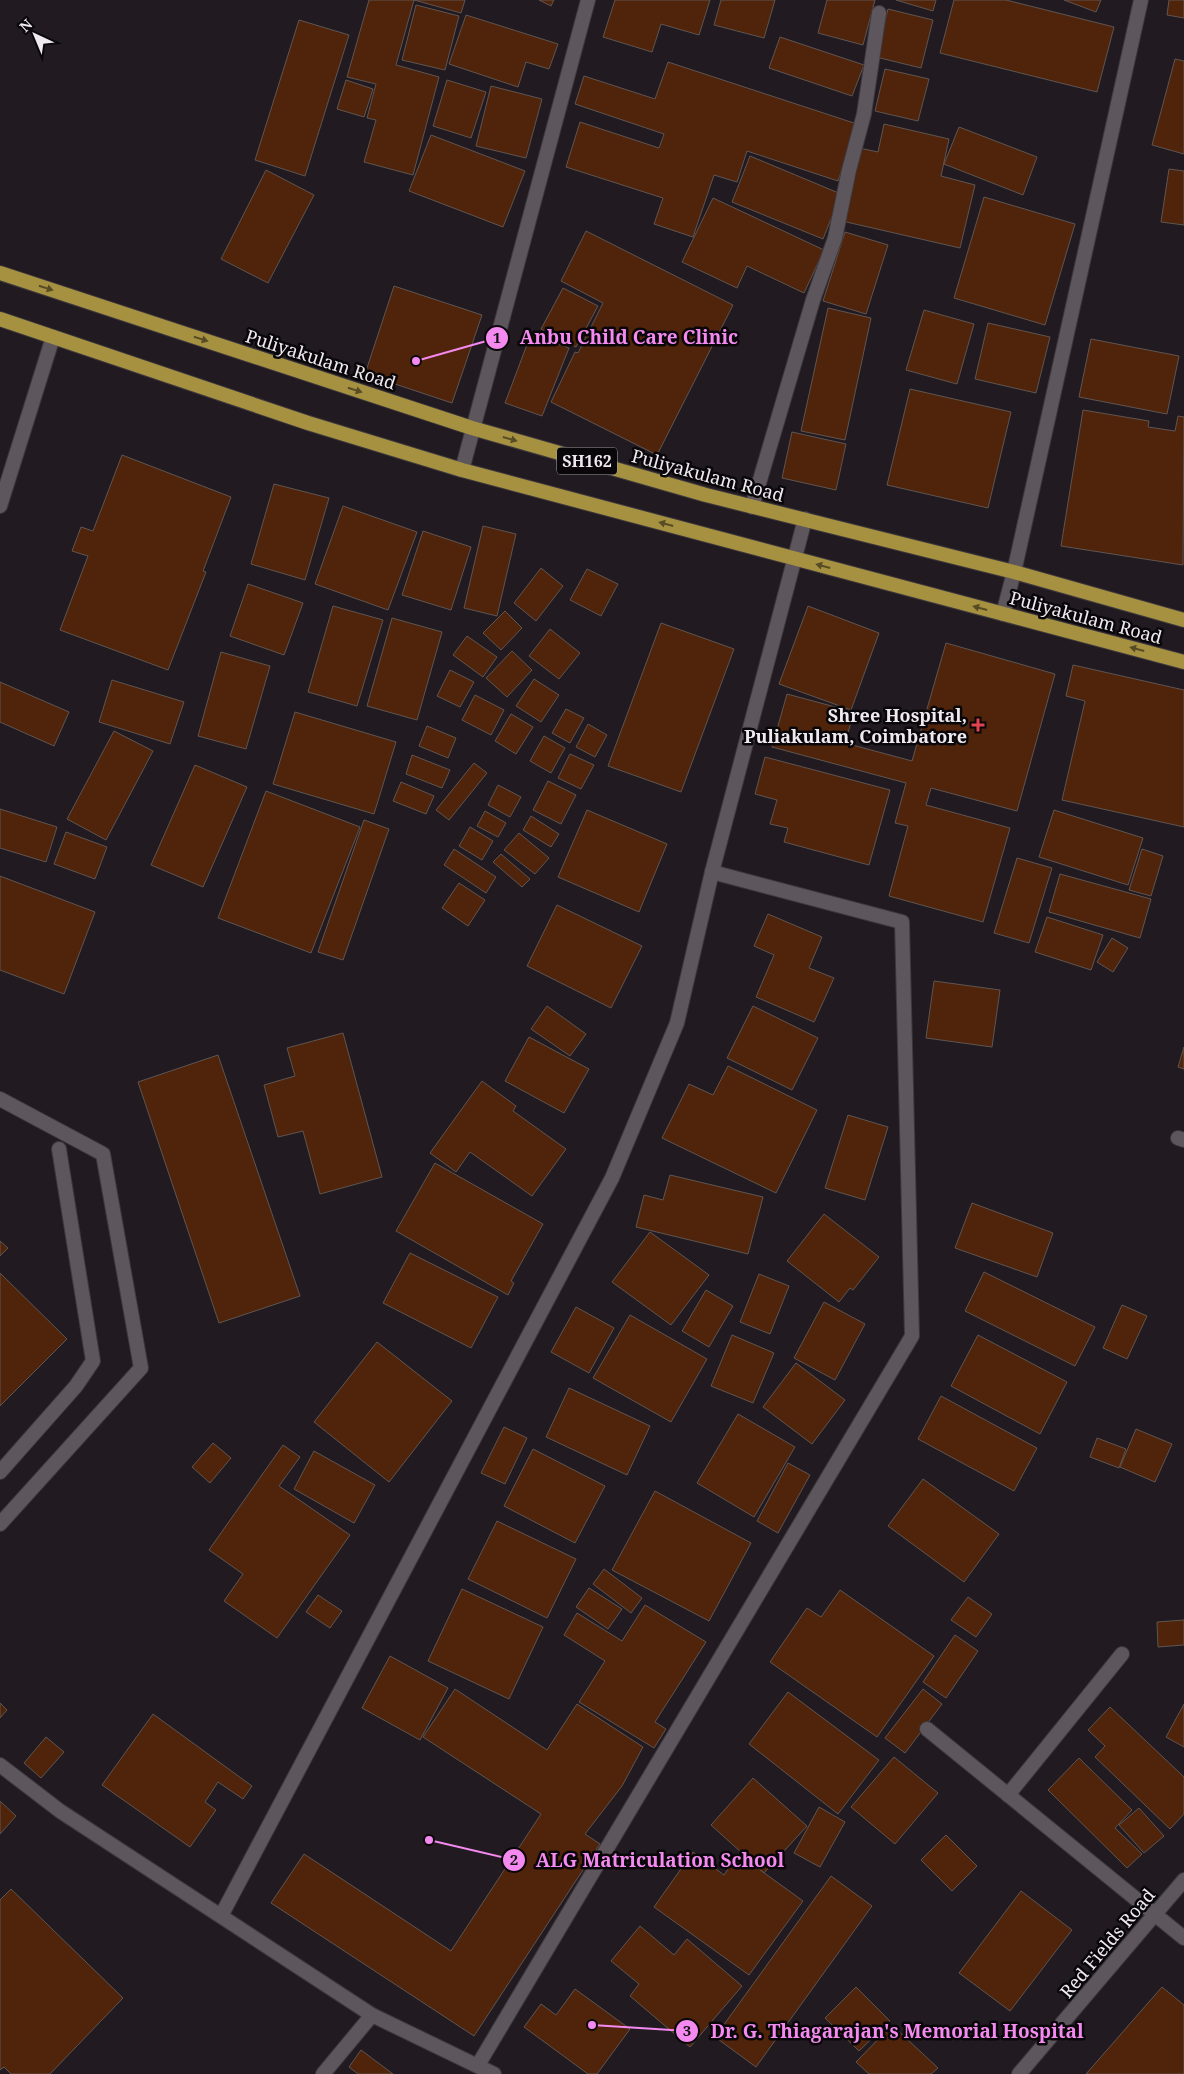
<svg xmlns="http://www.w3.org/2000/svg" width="1184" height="2074" font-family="'Noto Serif',serif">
<rect width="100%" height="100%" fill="#211b21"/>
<!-- building -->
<g fill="#50230b" stroke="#5f5551">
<polygon points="369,0 414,0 396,65 439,77 413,175 364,162 376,120 367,118 376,84 347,77"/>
<polygon points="414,0 465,0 461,13"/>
<polygon points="539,0 554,0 551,6"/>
<polygon points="615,0 710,0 699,35 661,24 652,52 603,37"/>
<polygon points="721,0 775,0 764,38 714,25"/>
<polygon points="827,0 875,0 863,45 818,33"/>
<polygon points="896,0 936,0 933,11"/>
<polygon points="954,0 1006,0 1114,27 1097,92 940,53"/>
<polygon points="1064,0 1101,0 1096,12"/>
<polygon points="1169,0 1184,0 1184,18 1167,15"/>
<polygon points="416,5 459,16 445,70 402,60"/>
<polygon points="888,9 933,20 921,68 876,57"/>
<polygon points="466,15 558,44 549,69 526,62 518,87 449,64"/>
<polygon points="299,20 349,35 305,176 255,160"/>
<polygon points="780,37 864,65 852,96 769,68"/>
<polygon points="1175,59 1184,61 1184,154 1152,145"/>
<polygon points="668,62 857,124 838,181 747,151 737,182 714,175 693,237 654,224 663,198 566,167 580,122 659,148 664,134 575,104 584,76 655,99"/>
<polygon points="885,69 929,79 918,121 875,111"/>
<polygon points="346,80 373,89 364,117 337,109"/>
<polygon points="447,80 486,92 471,138 433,126"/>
<polygon points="491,86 542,99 526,158 476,146"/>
<polygon points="884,124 949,139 941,176 975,185 960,248 842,221 859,148 878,152"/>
<polygon points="959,127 1037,157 1023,195 944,164"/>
<polygon points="431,135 525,171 503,227 409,191"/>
<polygon points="750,156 841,194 823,239 732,202"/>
<polygon points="1169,169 1184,171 1184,225 1161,222"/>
<polygon points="266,170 314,195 268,283 221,259"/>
<polygon points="984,197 1075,224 1045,325 954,298"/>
<polygon points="713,198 824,250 804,293 747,266 737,288 682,262"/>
<polygon points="586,231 733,305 657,455 551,402 575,352 578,353 603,303 561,281"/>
<polygon points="845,232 888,245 866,314 823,301"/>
<polygon points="394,286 482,315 452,403 365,374"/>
<polygon points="563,288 598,306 576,347 541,329"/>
<polygon points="828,308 871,318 845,440 801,431"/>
<polygon points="924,310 974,324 957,384 906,370"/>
<polygon points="988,323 1050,337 1036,393 975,379"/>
<polygon points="531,334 569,348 542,416 505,403"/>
<polygon points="1091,339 1179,356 1167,414 1079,397"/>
<polygon points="910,389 1011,412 988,508 887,485"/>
<polygon points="1083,410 1149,421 1148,427 1175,431 1178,416 1184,417 1183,565 1061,546"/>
<polygon points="792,432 846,444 836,490 782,478"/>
<polygon points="122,455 231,497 203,571 206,572 168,670 60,630 88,556 72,551 81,527 93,531"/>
<polygon points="274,484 329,498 305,580 251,564"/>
<polygon points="343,506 417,532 388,610 315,584"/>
<polygon points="483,526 516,534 497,616 464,608"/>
<polygon points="423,531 471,547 451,610 402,595"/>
<polygon points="541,568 563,586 536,621 514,603"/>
<polygon points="587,569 618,584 601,616 570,600"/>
<polygon points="248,584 303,603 284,655 230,636"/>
<polygon points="333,606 383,620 357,706 308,692"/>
<polygon points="808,606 879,633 851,710 779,684"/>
<polygon points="505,611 522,628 501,650 483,633"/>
<polygon points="392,618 442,632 417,720 367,706"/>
<polygon points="661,623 734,649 681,792 608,766"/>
<polygon points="550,629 580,653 559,679 529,656"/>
<polygon points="467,636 497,657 483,677 453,655"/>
<polygon points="946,643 1055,674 1017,811 931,788 926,805 1010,828 983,922 889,896 908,826 895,823 906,783 772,747 787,694 854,712 845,743 912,761"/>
<polygon points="512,651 532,670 507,697 486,678"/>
<polygon points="221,652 270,666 246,749 198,736"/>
<polygon points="1073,665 1184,690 1184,827 1062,800 1085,701 1066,696"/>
<polygon points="450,670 474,682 460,707 437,696"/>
<polygon points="534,679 559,695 541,722 516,706"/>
<polygon points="112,680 184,702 170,744 99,722"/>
<polygon points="0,682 69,712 54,746 0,722"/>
<polygon points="475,695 504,710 491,735 462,720"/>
<polygon points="566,709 584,718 570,743 552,733"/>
<polygon points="295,712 396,742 374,814 273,784"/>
<polygon points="511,714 533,727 516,754 495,741"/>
<polygon points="588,724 607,735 595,757 576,747"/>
<polygon points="427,726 456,738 448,758 419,746"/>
<polygon points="114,731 153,751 106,840 67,819"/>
<polygon points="544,736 565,748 551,773 530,761"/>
<polygon points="570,754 594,765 581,789 558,778"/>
<polygon points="412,755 450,770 442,788 406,774"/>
<polygon points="765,757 890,790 869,865 784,842 788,828 770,824 777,800 755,794"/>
<polygon points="474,763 487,773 449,820 436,810"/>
<polygon points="195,765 247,787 203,887 151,865"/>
<polygon points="548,781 576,795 561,824 533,810"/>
<polygon points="401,782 434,796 426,814 393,801"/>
<polygon points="498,785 521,797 510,817 488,805"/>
<polygon points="266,791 360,827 311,953 218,918"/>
<polygon points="0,809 57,827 46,862 0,848"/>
<polygon points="587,810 667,844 639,912 558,877"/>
<polygon points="1054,810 1143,838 1128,885 1039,857"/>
<polygon points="485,811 506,823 498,837 477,826"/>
<polygon points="531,816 559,834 551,847 523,830"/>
<polygon points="364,820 389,829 343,960 318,952"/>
<polygon points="470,827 493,841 482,860 459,846"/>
<polygon points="66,832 107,847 95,879 54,864"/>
<polygon points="519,833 549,858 535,874 504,850"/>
<polygon points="454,849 496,877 486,893 444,865"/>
<polygon points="1142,849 1163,856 1151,896 1129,890"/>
<polygon points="501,854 530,879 522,887 493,862"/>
<polygon points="1017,858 1052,868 1029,943 994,933"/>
<polygon points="1060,874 1151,899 1140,938 1049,912"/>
<polygon points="0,876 95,912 64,994 0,970"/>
<polygon points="459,883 485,900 468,926 442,908"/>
<polygon points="557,905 642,946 611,1008 527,966"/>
<polygon points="768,914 822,937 809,968 834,978 814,1022 756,997 774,955 754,946"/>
<polygon points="1047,917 1103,935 1091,970 1035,952"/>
<polygon points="1112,938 1128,948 1113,972 1097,962"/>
<polygon points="934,981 1000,990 992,1047 926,1038"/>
<polygon points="547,1006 586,1034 570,1056 531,1029"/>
<polygon points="753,1006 818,1038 792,1090 727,1058"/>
<polygon points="343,1033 382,1177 320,1194 303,1131 278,1137 264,1085 295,1076 287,1048"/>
<polygon points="529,1037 589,1069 564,1113 505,1081"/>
<polygon points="1184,1047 1184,1069 1178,1067"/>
<polygon points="218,1055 300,1296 219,1323 138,1082"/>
<polygon points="728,1066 817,1110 776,1193 662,1138 689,1084 713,1095"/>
<polygon points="482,1081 516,1106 513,1111 566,1149 532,1196 470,1152 456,1172 430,1153"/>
<polygon points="848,1115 888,1127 865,1200 825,1188"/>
<polygon points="435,1163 543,1224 511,1281 514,1283 508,1295 396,1231"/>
<polygon points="670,1175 763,1197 748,1254 636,1227 644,1195 663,1200"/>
<polygon points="972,1203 1053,1233 1037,1277 955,1248"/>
<polygon points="824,1214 879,1257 853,1290 850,1288 839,1302 787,1261"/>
<polygon points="650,1232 709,1275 671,1325 612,1282"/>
<polygon points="0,1241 8,1248 0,1256"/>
<polygon points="410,1253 498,1297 471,1348 383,1303"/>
<polygon points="984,1272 1095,1327 1075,1366 965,1311"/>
<polygon points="0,1273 67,1339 0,1406"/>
<polygon points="759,1274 789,1286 770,1334 740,1322"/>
<polygon points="706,1290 733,1306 709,1347 682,1331"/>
<polygon points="824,1302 865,1324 835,1380 794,1358"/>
<polygon points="1122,1305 1147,1316 1127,1359 1103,1348"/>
<polygon points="576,1307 614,1328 589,1373 551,1352"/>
<polygon points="630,1315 707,1359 671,1422 593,1378"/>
<polygon points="732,1335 774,1353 753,1403 711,1386"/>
<polygon points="978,1335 1067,1382 1040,1434 951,1386"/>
<polygon points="377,1342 452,1401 389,1482 314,1422"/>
<polygon points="796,1363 845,1400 812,1444 763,1407"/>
<polygon points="569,1388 650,1426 627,1475 546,1437"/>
<polygon points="941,1396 1037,1448 1014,1491 918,1439"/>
<polygon points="738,1414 795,1447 754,1517 697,1483"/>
<polygon points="504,1427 527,1438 505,1484 481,1473"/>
<polygon points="1136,1429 1172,1444 1155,1482 1120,1467"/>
<polygon points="1097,1438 1126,1449 1119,1468 1090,1457"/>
<polygon points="213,1443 231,1458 210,1483 192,1467"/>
<polygon points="283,1445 300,1457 279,1486 350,1535 277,1638 224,1601 243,1574 209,1550"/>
<polygon points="533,1449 605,1486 575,1543 504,1506"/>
<polygon points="314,1451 375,1485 354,1523 294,1489"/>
<polygon points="788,1463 810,1475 778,1533 757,1521"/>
<polygon points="923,1479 999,1534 964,1582 888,1526"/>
<polygon points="655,1491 751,1543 709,1621 612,1570"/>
<polygon points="497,1521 576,1559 547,1618 468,1579"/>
<polygon points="604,1569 642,1598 631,1613 593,1584"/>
<polygon points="589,1588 622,1609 608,1629 576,1607"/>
<polygon points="462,1589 543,1627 509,1699 428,1661"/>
<polygon points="840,1590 934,1656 877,1737 770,1662 807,1608 821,1617"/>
<polygon points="318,1595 342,1611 330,1628 306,1612"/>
<polygon points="968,1597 992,1614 976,1637 951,1620"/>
<polygon points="645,1605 706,1642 655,1722 666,1729 654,1748 579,1702 605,1661 564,1635 577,1613 622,1641"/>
<polygon points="1184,1620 1184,1645 1158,1647 1157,1622"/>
<polygon points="955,1635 978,1651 946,1698 923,1682"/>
<polygon points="390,1656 448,1688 420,1740 362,1708"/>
<polygon points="455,1689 547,1750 577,1704 643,1747 622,1786 585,1834 600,1844 474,2036 271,1903 304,1854 451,1951 541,1814 423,1737"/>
<polygon points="923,1689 942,1704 905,1753 885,1738"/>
<polygon points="788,1692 879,1760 838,1814 749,1744"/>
<polygon points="0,1703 7,1710 0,1718"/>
<polygon points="1184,1704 1184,1747 1166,1737"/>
<polygon points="1110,1707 1184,1777 1184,1814 1170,1829 1095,1757 1105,1746 1088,1730"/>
<polygon points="153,1714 252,1786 243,1799 218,1782 205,1802 216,1810 190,1847 102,1785"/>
<polygon points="46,1737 64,1752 41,1778 24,1763"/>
<polygon points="894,1757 938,1793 895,1844 851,1807"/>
<polygon points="1079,1758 1132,1810 1115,1828 1142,1854 1127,1868 1048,1790"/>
<polygon points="753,1778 807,1826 764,1873 711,1825"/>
<polygon points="0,1801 16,1816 0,1834"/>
<polygon points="819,1807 845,1822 820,1867 794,1853"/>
<polygon points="1139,1808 1164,1836 1144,1853 1119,1825"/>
<polygon points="946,1835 977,1866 952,1891 921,1860"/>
<polygon points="693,1852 724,1875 738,1854 803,1901 749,1975 654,1907"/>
<polygon points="831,1876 872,1906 756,2067 715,2037"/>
<polygon points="11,1889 123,1998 50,2074 11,2074 4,2067 0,2070 0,1900"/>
<polygon points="1021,1891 1072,1930 1010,2011 959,1973"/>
<polygon points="640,1926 674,1955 687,1939 742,1986 690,2047 630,1996 639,1984 611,1961"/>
<polygon points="856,1987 890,2021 859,2051 825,2018"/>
<polygon points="1162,1987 1184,2005 1184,2074 1086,2074"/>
<polygon points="575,1989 630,2029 597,2074 588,2074 524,2027 541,2004 556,2015"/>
<polygon points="892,2025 938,2068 931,2074 869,2074 856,2062"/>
<polygon points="361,2050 393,2074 358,2074 349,2067"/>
</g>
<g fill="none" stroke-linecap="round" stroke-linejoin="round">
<!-- minor casing -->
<g stroke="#3d383d" stroke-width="16">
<g id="minor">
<polyline points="462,470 588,0"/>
<polyline points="0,506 53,337"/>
<polyline points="752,507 813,300 835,238 849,170 864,114 879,13"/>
<polyline points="1003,614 1014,572 1141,0"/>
<polyline points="0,1099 103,1154 141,1368 0,1524"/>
<polyline points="1178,1138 1184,1140"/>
<polyline points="0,1472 76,1386 93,1361 59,1149"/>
<polyline points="927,1729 1184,1938"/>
<polyline points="0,1765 60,1811 372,2015 494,2074"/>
<polyline points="1008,1795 1122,1654"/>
<polyline points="221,1916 612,1178 677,1023 712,872 805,519"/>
<polyline points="478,2065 912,1336 902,922 712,872"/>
<polyline points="323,2074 372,2015"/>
</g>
</g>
<!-- tertiary casing -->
<g stroke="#3d383d" stroke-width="16">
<polyline id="tertiary" points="1019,2074 1184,1880"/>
</g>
<!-- primary casing -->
<g stroke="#3d383d" stroke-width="16">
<g id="primary">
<polyline points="0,273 472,428 706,495 1014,572 1184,620"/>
<polyline points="0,319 308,423 462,470 1184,662"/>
</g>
</g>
<!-- minor -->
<use href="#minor" stroke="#5d565d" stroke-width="14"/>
<!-- tertiary -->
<use href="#tertiary" stroke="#5d565d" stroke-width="14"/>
<!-- primary -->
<use href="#primary" stroke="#a69141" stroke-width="14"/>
</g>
<!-- one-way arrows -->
<defs><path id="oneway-solid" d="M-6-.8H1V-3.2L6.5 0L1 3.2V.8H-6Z" transform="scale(1.25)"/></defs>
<g fill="#584c25">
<use href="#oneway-solid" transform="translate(46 288) rotate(18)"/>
<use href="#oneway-solid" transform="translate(201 339) rotate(18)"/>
<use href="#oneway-solid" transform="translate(355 390) rotate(18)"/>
<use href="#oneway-solid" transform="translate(510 439) rotate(16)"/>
<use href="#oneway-solid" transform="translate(666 524) rotate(-165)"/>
<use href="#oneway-solid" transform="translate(823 566) rotate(-165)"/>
<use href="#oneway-solid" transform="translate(980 608) rotate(-165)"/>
<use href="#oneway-solid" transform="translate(1137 649) rotate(-165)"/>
</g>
<!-- markers -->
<path fill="#e0444e" stroke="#090709" stroke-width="2" d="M975.5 717.5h5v5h5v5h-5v5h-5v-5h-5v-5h5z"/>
<g text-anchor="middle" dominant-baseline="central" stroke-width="5" stroke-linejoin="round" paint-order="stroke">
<!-- shield labels -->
<rect fill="#090709" stroke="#aaa6aa" stroke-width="1" x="557" y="447.5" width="60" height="27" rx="4"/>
<g font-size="16" font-weight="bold" fill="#efeaef">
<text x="587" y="461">SH162</text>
</g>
<!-- street labels -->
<g font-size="18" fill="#efeaef" stroke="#090709">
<text transform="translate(321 359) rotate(18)">Puliyakulam Road</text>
<text transform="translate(708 475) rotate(15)">Puliyakulam Road</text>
<text transform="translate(1086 617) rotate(15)">Puliyakulam Road</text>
<text transform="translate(1107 1943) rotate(-50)">Red Fields Road</text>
</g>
<!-- poi labels -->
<g font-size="18" font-weight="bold" fill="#efeaef" stroke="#090709" text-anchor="end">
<text x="967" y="715">Shree Hospital,<tspan x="967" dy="21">Puliakulam, Coimbatore</tspan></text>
</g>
</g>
<!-- callouts -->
<path fill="none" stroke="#f489ef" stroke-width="2" d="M416 361L497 338M429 1840L514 1860M592 2025L687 2031"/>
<g fill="#f489ef" stroke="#090709" stroke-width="2">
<circle cx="416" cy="361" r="5"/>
<circle cx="429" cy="1840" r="5"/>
<circle cx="592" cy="2025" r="5"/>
<circle cx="497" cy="338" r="12"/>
<circle cx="514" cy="1860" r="12"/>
<circle cx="687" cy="2031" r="12"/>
</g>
<g font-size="15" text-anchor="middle" font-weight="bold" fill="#111">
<text x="497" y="343">1</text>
<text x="514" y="1865">2</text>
<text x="687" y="2036">3</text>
</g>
<g font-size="19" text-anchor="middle" font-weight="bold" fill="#f489ef" stroke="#090709" stroke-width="5" stroke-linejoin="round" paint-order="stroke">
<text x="629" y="344">Anbu Child Care Clinic</text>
<text x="660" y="1867">ALG Matriculation School</text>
<text x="897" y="2038">Dr. G. Thiagarajan's Memorial Hospital</text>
</g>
<!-- north arrow -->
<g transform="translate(35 35) rotate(316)" stroke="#090709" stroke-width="4" paint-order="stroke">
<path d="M0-4L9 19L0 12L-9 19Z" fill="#efeaef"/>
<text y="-8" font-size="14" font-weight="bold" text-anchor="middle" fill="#efeaef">N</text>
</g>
</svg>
